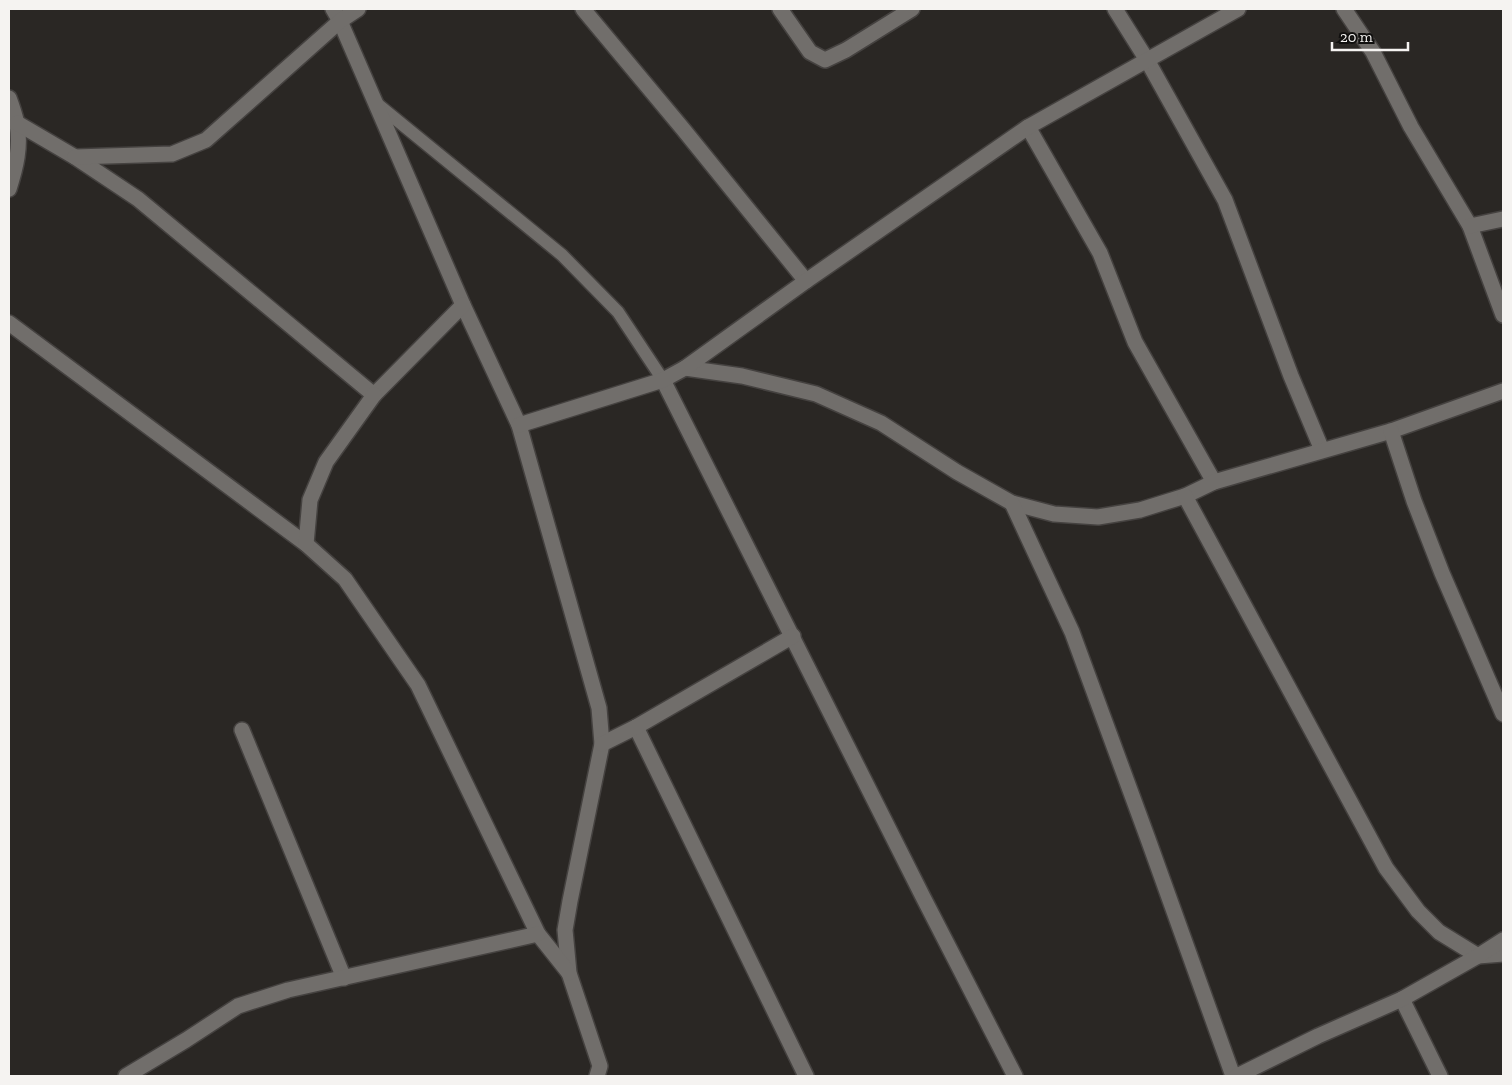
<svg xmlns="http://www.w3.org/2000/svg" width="1512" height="1085" font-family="'Zilla Slab',serif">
<rect width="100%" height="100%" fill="#2a2724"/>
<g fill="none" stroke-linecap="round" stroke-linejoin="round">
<!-- lane casing -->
<g stroke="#454240" stroke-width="15">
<polyline id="lane" points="376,103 562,255 618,312 663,380"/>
</g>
<!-- street casing -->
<g stroke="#454240" stroke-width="18">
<g id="street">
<polyline points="333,9 340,21 463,305 519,425 599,708 602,744 570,901 565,930 569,973 600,1066 597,1076"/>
<polyline points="583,9 683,129 806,281"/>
<polyline points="780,9 810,52 825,60 846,50 912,9"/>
<polyline points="1115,9 1147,60 1225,200 1291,376 1322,450"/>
<polyline points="1344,9 1373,52 1411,127 1470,226 1503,315"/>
<path d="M9,98c3,8 6,17 8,26 4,23 -1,43 -8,65"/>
<polyline points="17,123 75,157 138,199 374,395 463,305"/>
<polyline points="1028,127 1100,253 1135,342 1214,482"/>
<polyline points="75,157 172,154 206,140 340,21 358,9"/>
<polyline points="1470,226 1503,219"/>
<polyline points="9,323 306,544 345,579 418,685 538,934 569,973"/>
<polyline points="685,368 742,376 816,394 881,423 957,472 1012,503 1054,514 1098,517 1140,510 1185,496 1214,482 1391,431 1503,391"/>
<polyline points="663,380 923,897 1015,1076"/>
<polyline points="519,425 663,380 685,368 806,281 1028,127 1238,9"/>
<polyline points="1391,431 1414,501 1442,573 1503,714"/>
<polyline points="1185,496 1386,868 1418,911 1439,932 1478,956 1503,954"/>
<polyline points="1012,503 1072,632 1148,839 1233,1076"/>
<polyline points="306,544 310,500 326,462 374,395"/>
<polyline points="636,727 806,1076"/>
<polyline points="242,730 344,978"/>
<polyline points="602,744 636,727 793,636"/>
<polyline points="1402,999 1440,1076"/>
<polyline points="126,1076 186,1040 238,1006 288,990 538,934"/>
<polyline points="1237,1076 1318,1036 1402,999 1478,956 1503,940"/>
</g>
</g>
<!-- lane -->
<use href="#lane" stroke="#716e6b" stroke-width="12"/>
<!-- street -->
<use href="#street" stroke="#716e6b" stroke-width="15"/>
</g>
<!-- border -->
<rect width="1512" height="1085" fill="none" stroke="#f5f3f1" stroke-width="20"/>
<!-- scale -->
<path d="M1332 42v8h76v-8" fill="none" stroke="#f5f3f1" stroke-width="2.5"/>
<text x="1340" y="42" font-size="15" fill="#f5f3f1" stroke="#11100f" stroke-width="4" paint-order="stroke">20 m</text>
</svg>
